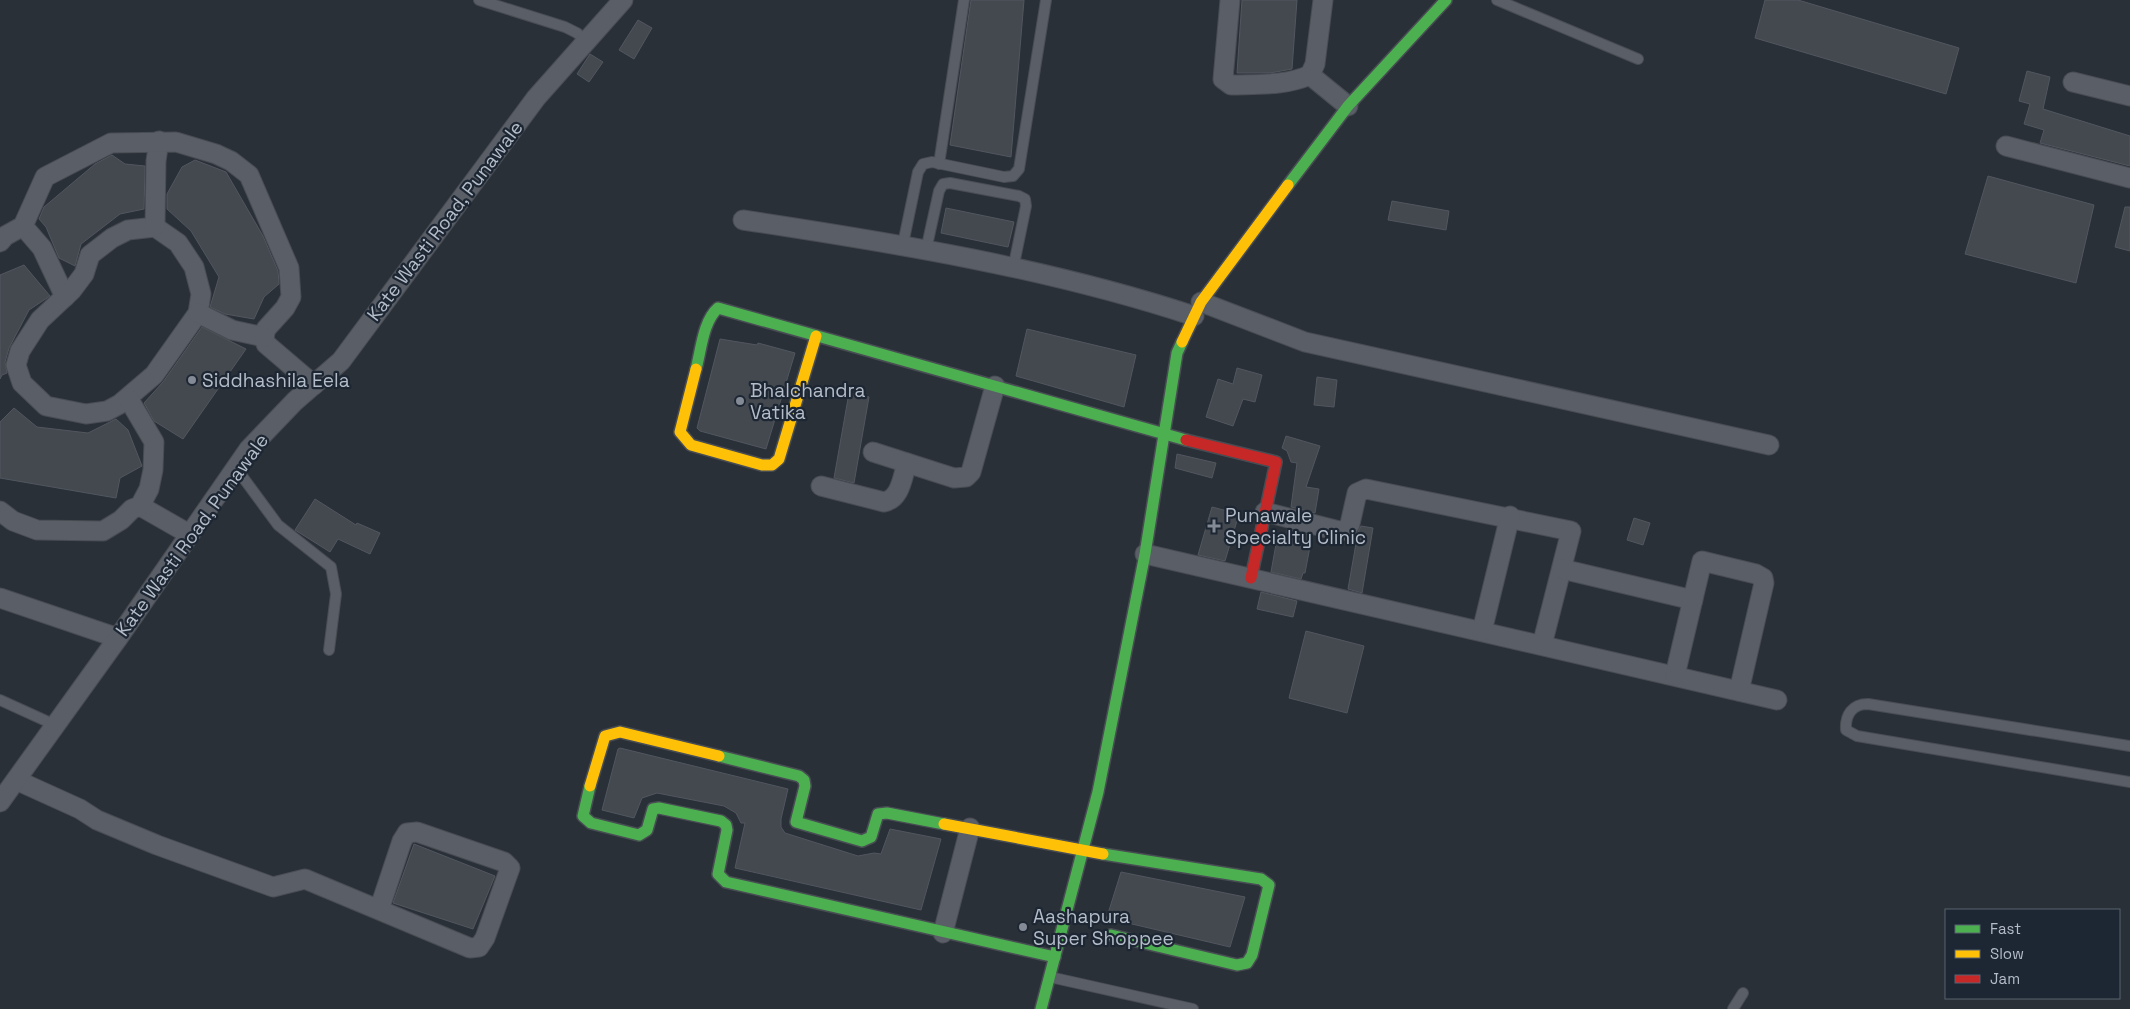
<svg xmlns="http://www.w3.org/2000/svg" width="2130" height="1009" font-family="'Space Grotesk',sans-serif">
<rect width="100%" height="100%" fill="#2a3038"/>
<!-- building -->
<g fill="#444950" stroke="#52575f">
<polygon points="971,0 1024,0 1011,157 950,145"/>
<polygon points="1242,0 1297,0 1292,69 1270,73 1237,73"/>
<polygon points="1765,0 1798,0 1959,48 1946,94 1755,38"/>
<polygon points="638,20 652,28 634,59 619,50"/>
<polygon points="590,54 603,62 589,82 577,74"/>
<polygon points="2027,71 2050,77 2043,109 2130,136 2130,166 2040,143 2044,130 2024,124 2030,104 2019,101"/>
<polygon points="112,155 125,164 145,166 144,209 120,214 81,244 75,266 59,258 46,227 39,219 44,207 95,164"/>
<polygon points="195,160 226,172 263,236 278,271 279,284 264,297 254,319 225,314 210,307 219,277 191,231 167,209 167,194 182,167"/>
<polygon points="1988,176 2094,205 2076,283 1965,254"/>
<polygon points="1392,201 1449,211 1446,230 1388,220"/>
<polygon points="2125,207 2130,207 2130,251 2115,247"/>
<polygon points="946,208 1014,222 1008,247 941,233"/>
<polygon points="24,265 50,296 29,310 9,348 5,362 7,373 2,375 0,379 0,275"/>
<polygon points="202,327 246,349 183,439 154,421 144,403 163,382"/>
<polygon points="1027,329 1136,355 1124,407 1016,376"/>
<polygon points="720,339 757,345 758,343 795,353 766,449 700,431 697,428"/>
<polygon points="1237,368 1262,375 1255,402 1243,399 1233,426 1206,417 1218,379 1233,384"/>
<polygon points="1317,377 1337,380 1334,407 1314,405"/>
<polygon points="849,393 869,397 854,483 834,478"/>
<polygon points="14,408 37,427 88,433 116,419 128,430 142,466 120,478 116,498 0,478 0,422"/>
<polygon points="1286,436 1320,446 1306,487 1319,489 1315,513 1291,507 1297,463 1291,462 1287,451 1282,448"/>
<polygon points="1177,454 1216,463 1212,478 1175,468"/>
<polygon points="315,499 356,525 357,523 380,533 370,554 338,539 330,552 295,530"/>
<polygon points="1212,507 1239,514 1225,561 1198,555"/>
<polygon points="1634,518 1650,523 1643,545 1627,540"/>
<polygon points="1361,526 1373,528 1362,593 1348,589 1358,532"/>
<polygon points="1287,529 1312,536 1305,573 1303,573 1301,579 1271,572 1278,533 1286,534"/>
<polygon points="1261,592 1297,601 1293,617 1257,609"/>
<polygon points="1306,631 1364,646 1347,713 1289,698"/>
<polygon points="620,748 788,789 781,819 781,827 785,833 858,856 874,853 881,854 890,829 941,839 921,910 735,868 745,823 741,823 736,813 724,806 657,793 642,798 634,818 602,810 618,749"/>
<polygon points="414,844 495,876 473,929 393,903"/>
<polygon points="1121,872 1245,897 1230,947 1115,920 1106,920"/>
</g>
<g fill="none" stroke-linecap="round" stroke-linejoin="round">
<!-- lane casing -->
<g stroke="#484c53" stroke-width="12">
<g id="lane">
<polyline points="479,0 565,27 577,33 586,41"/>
<polyline points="1497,0 1638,59"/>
<polyline points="939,164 964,0"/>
<polyline points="903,244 918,172 923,164 932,162 1004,177 1013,176 1019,169 1046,0"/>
<polyline points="926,250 939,191 943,184 950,183 1019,196 1025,199 1026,206 1013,269"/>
<polyline points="236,468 278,525 331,567 336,594 329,650"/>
<polyline points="0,700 55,725"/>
<path d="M2130,746l-262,-42c-16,0 -23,11 -22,26l11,6 273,46"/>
<polyline points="1050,977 1193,1009"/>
<polyline points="1733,1009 1743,993"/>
</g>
</g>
<!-- street casing -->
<g stroke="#484c53" stroke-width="21">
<g id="street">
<path d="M1230,0l-7,79 8,6c27,-1 54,1 79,-10"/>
<polyline points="1323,0 1315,64 1310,75 1348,106"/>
<polyline points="2073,82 2130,96"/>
<polyline points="2006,146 2130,178"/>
<path d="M743,220c152,23 305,48 451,96"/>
<polyline points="23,226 42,248 65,297"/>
<polygon points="155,227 178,243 194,267 201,294 198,313 154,375 120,404 107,411 86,414 46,406 22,383 16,365 20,351 40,320 72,290 84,274 90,255 112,238 128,230"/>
<polyline points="155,227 156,161 159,141"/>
<polyline points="0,242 5,236 23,226 45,177 111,143 176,142 216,154 231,161 249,175 289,268 291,297 285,308 266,329 264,337 266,344 314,385"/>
<polyline points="1201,302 1305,342 1769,445"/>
<polyline points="198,313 232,330 264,337"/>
<polyline points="873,452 954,478 966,477 971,472 995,386"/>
<path d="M821,486l63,16c17,-4 18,-24 23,-39"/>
<polyline points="140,506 189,534"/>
<polyline points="0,511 13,521 37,530 103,531 121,520 132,509 140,506 149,489 153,470 154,442 128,398"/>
<polyline points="1265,512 1339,531 1346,530 1350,524 1357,493 1366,489 1571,531 1542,645"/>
<polyline points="1145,554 1777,700"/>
<polyline points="1562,569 1693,600"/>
<polyline points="0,598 118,638"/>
<polyline points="1482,631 1510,516"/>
<polyline points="1675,675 1702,561 1756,574 1763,578 1764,583 1739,691"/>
<polyline points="16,780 80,809 97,820 157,845 273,887 305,879 470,948 479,947 485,938 510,868 504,862 417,832 407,833 402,841 379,910"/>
<polyline points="0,802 118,638 249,449 295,401 341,361 536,98 623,0"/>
<polyline points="943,933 970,828"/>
</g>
</g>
<!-- fast casing -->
<g stroke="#484c53" stroke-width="14">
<g id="fast">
<polyline points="1288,185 1348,106 1446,0"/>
<path d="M696,369c5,-18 7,-48 22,-61l468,132"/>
<polyline points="719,756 799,776 804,780 805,786 796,822 862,841 871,837 878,814 887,813 944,824"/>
<polyline points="590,786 583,816 591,823 639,835 647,830 653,809 659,808 721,821 726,825 727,830 718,874 726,882 1055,957"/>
<polyline points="1103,854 1261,879 1269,885 1252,955 1247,963 1237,965 1111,935"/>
<polyline points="1041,1009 1098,792 1145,554 1177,353 1182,342"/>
</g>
</g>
<!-- slow casing -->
<g stroke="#484c53" stroke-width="14">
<g id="slow">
<polyline points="1182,342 1201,302 1288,185"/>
<polyline points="696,369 680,432 691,445 762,465 772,465 779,459 816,336"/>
<polyline points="590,786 605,736 620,732 719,756"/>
<polyline points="944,824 1103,854"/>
</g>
</g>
<!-- jam casing -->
<g stroke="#484c53" stroke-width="14">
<polyline id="jam" points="1186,440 1276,462 1251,578"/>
</g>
<!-- lane -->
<use href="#lane" stroke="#5a5e66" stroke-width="10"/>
<!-- street -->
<use href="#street" stroke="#5a5e66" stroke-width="19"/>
<!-- fast -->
<use href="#fast" stroke="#4caf50" stroke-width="11"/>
<!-- slow -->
<use href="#slow" stroke="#ffc107" stroke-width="11"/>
<!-- jam -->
<use href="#jam" stroke="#c62828" stroke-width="11"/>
</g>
<!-- markers -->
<g fill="#848b96" stroke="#1d2633" stroke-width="2">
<circle cx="192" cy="380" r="5"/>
<circle cx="740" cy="401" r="5"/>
<path d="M1211.5 518.5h5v5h5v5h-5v5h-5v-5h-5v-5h5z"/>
<circle cx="1023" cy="927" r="5"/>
</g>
<g text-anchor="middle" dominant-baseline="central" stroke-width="4.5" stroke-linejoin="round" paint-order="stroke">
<!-- street labels -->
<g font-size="19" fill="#b4bcc9" stroke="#1d2633">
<text transform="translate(445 221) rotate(-53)">Kate Wasti Road, Punawale</text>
<text transform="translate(192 535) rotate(-54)">Kate Wasti Road, Punawale</text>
</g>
<!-- poi labels -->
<g font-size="19" fill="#b4bcc9" stroke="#1d2633" text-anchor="start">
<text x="202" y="380">Siddhashila Eela</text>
<text x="750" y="390">Bhalchandra<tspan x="750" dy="22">Vatika</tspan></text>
<text x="1225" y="515">Punawale<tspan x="1225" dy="22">Specialty Clinic</tspan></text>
<text x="1033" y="916">Aashapura<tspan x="1033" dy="22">Super Shoppee</tspan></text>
</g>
</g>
<!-- legend -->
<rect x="1945" y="909" width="175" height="90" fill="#1d2633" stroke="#59626f"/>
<rect x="1955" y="925" width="25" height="8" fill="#4caf50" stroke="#59626f"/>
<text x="1990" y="934" font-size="15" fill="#b4bcc9">Fast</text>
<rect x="1955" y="950" width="25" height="8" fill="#ffc107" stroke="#59626f"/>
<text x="1990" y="959" font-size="15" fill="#b4bcc9">Slow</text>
<rect x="1955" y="975" width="25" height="8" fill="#c62828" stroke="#59626f"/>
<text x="1990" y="984" font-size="15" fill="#b4bcc9">Jam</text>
</svg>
